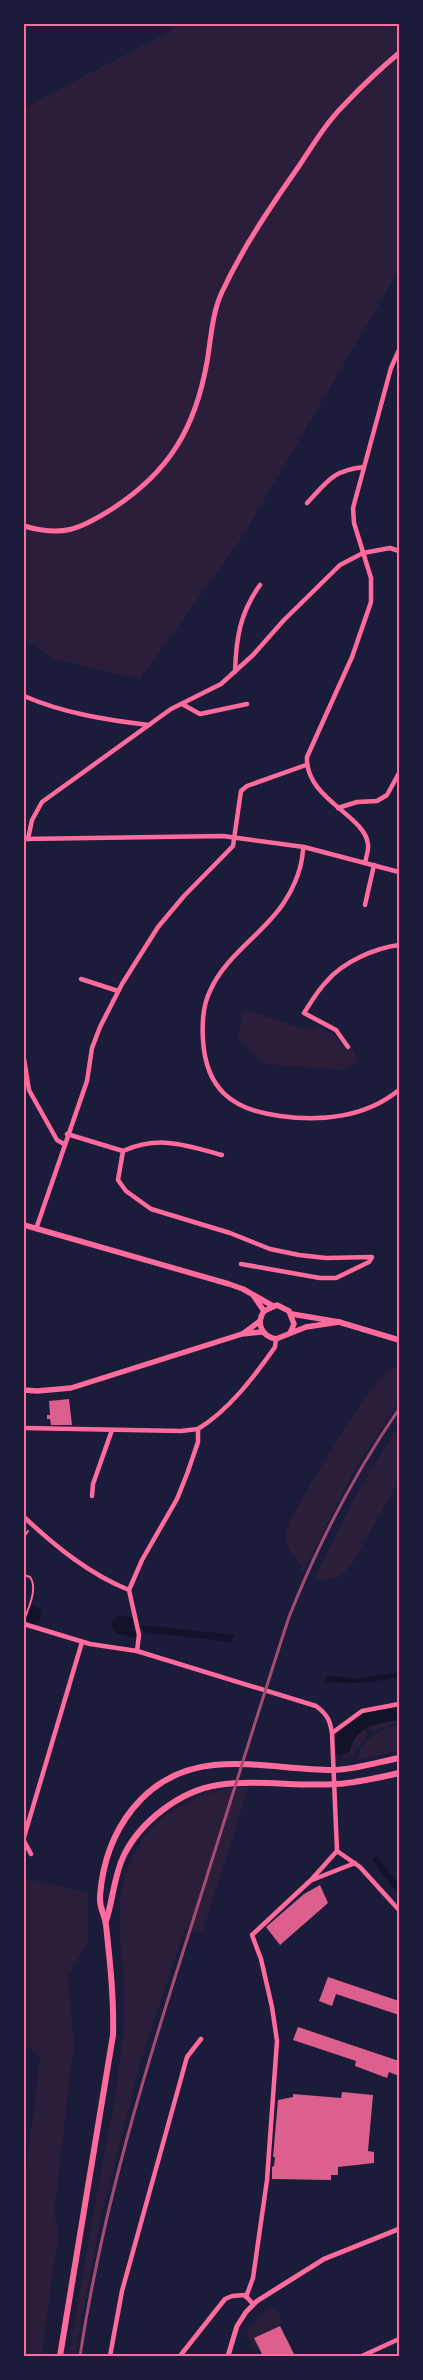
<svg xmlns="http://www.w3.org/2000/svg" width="423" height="2380" font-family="'Golos Text',sans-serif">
<rect width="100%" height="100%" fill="#1b1b3a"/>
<!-- green -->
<g fill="#2a1e3b">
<polygon points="183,24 399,24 399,270 243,536 140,679 54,659 24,638 24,108"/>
<polygon points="244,1009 312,1032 318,1026 335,1036 346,1050 353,1049 359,1061 343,1070 265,1064 237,1039"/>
<path d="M399,1365v37l-46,70 -49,99 -5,2 3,-7c-8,-10 -18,-19 -16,-34 3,-17 85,-148 100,-160 3,-3 9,-5 13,-7z"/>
<polygon points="399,1425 399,1480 352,1564 338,1578 319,1581 315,1576 357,1493"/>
<polygon points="399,1714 399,1722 375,1731 370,1730 364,1721 377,1717"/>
<path d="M362,1722c14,20 -6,18 -8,36l-11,-1 -4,-6v-5h6l6,-14z"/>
<path d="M399,1724v27l-41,9c0,-20 25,-31 41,-36z"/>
<path d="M249,1786l-47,147 -17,-5 -43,130 -40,153 -27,145h-6c10,-63 21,-126 33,-190 5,-29 12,-59 16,-89 3,-27 7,-55 6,-83 -1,-50 -15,-97 12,-144 23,-41 68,-61 113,-64z"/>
<polygon points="24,1878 88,1893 88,1942 68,1975 74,2044 54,2214 59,2235 54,2262 42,2356 24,2356 24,2188 40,2057 27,2047 24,2050"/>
<polygon points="271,2306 279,2314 283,2323 255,2338 259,2350 255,2352 246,2334 258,2317"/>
</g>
<!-- water -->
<g fill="#12122b">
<polygon points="141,1625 235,1635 231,1642 144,1632"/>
<path d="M399,1672v5c-25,5 -47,8 -73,5l1,-7 29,4z"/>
<polygon points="377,1856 399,1885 399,1895 372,1860"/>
</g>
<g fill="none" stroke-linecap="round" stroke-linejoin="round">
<!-- river -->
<g stroke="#12122b" stroke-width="18">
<polyline points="24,1613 32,1615"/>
<polyline points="121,1625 132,1628"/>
<path d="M342,1746c8,-29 32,-31 57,-35"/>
</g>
</g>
<!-- building -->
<g fill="#dd5f8e">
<polygon points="69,1399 72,1425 51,1425 50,1419 47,1419 47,1415 50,1415 49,1401"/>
<polygon points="320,1885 328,1903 280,1945 266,1927 304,1894"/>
<polygon points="328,1977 399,2001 399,2015 336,1994 332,2006 319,2001"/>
<polygon points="298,2027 399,2061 399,2076 389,2072 387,2078 355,2066 356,2061 293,2040"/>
<polygon points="342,2092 373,2095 368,2151 374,2152 374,2163 338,2167 338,2175 331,2175 331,2180 272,2179 272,2167 274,2166 275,2157 273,2157 278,2100 293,2097 293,2094 341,2098"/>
<polygon points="280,2326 295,2356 263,2356 254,2338"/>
</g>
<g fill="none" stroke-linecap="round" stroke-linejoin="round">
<!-- path -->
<g stroke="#ff6b9d" stroke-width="2">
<polyline points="24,1537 28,1531"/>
<path d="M24,1575l6,2c8,11 -1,29 -5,41"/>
</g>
<!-- minor -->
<g stroke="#ff6b9d" stroke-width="4.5">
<path d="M307,503c20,-21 26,-33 57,-36"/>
<path d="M235,672c1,-34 5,-59 25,-87"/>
<path d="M24,696c39,17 82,24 125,29"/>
<polyline points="182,704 200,714 247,704"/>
<polyline points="338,808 357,802 377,801 387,795 399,773"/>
<polyline points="24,839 223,836 304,847 399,872"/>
<polyline points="28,839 32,820 42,802 171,709 221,684 253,655 284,620 340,565 363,553 390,548 399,551"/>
<path d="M304,847c-2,4 -1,7 -2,11 -2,15 -10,33 -19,46 -21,31 -58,52 -73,87 -7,14 -8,33 -7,49 3,49 29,70 77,76 42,6 86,1 119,-26"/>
<path d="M365,863c1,-6 4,-13 3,-19 -3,-29 -63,-45 -61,-87l45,-100 19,-55v-24l-17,-55 -1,-15 38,-140 8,-18"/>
<polyline points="365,905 374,865"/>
<polyline points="81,979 118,991"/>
<path d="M348,1047l-12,-17 -32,-17c7,-11 14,-23 23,-32 16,-19 48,-33 72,-36"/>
<polyline points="24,1059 29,1090 57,1140 64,1144"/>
<polyline points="67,1134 123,1151 118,1180 126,1191 151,1209 230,1233 270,1249 299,1255 326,1258 372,1257 369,1262 336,1278 320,1278 241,1264"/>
<path d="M123,1151c36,-16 63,-6 99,4"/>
<polyline points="36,1229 87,1081 92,1048 100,1027 122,984 158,927 184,896 233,846 241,791 247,786 306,765"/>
<polyline points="24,1428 181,1431 198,1429"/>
<polyline points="92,1496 93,1484 112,1430"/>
<path d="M24,1517c31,29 65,57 105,73"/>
<path d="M24,1624l66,20 47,7 179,55c11,8 14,14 16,27l5,118"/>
<path d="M137,1651l2,-16 -10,-45 13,-30 35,-61 10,-25 11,-32v-13c31,-19 56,-52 77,-82l1,-8"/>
<polyline points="332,1733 362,1711 399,1704"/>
<polyline points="24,1837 82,1642"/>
<polyline points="24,1841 31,1854"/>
<polyline points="337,1851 360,1867 399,1910"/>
<polyline points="312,1880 355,1863"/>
<polyline points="246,2297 253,2278 267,2180 277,2041 272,2007 261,1959 252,1935 311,1880 337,1851"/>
<polyline points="110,2356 122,2291 187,2057 201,2039"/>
<polyline points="180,2356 225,2299 232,2296 245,2295 253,2304"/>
<polyline points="362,2356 399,2339"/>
</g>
<!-- tertiary -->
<g stroke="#ff6b9d" stroke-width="5">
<path d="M24,526c38,11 55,4 88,-17 57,-37 83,-80 95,-147 4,-23 5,-49 15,-70 21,-45 49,-86 77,-126 14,-21 27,-43 45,-61 17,-18 36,-36 55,-52"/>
<polyline points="228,2356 237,2326 246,2312 257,2301 324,2259 399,2229"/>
</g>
<!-- secondary -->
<g stroke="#ff6b9d" stroke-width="5.5">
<polyline points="24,1225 229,1284 243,1289 273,1306"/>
<polyline points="253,1295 264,1311"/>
<polyline points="292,1314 339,1322 399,1340"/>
<polyline points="244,1333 260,1321"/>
<path d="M290,1333l4,-9 -5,-13 -12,-6 -13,6c-8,12 -3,25 12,28l30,-12 33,-5"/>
<polyline points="24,1390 37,1391 71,1388 242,1334 262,1332"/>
</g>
<!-- primary -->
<g stroke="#ff6b9d" stroke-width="6">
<path d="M106,1921c7,-21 8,-46 18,-66 17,-34 56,-64 94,-70 39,-6 79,2 118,-1 21,-1 42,-6 63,-11"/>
<path d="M60,2356l53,-321c1,-37 -3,-73 -7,-110 -1,-11 -7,-16 -6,-29 5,-65 44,-124 114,-131 39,-4 79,5 118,5 22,0 46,-8 67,-12"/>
</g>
<!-- rail -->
<path stroke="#a44b75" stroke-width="3" d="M80,2356c22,-146 65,-286 110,-426 33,-104 65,-209 99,-313 29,-73 65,-143 110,-208"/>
</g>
<!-- border -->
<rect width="423" height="2380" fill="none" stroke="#1b1b3a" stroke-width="50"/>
<rect x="25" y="25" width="373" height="2330" fill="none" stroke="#ff6b9d" stroke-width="2"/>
</svg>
